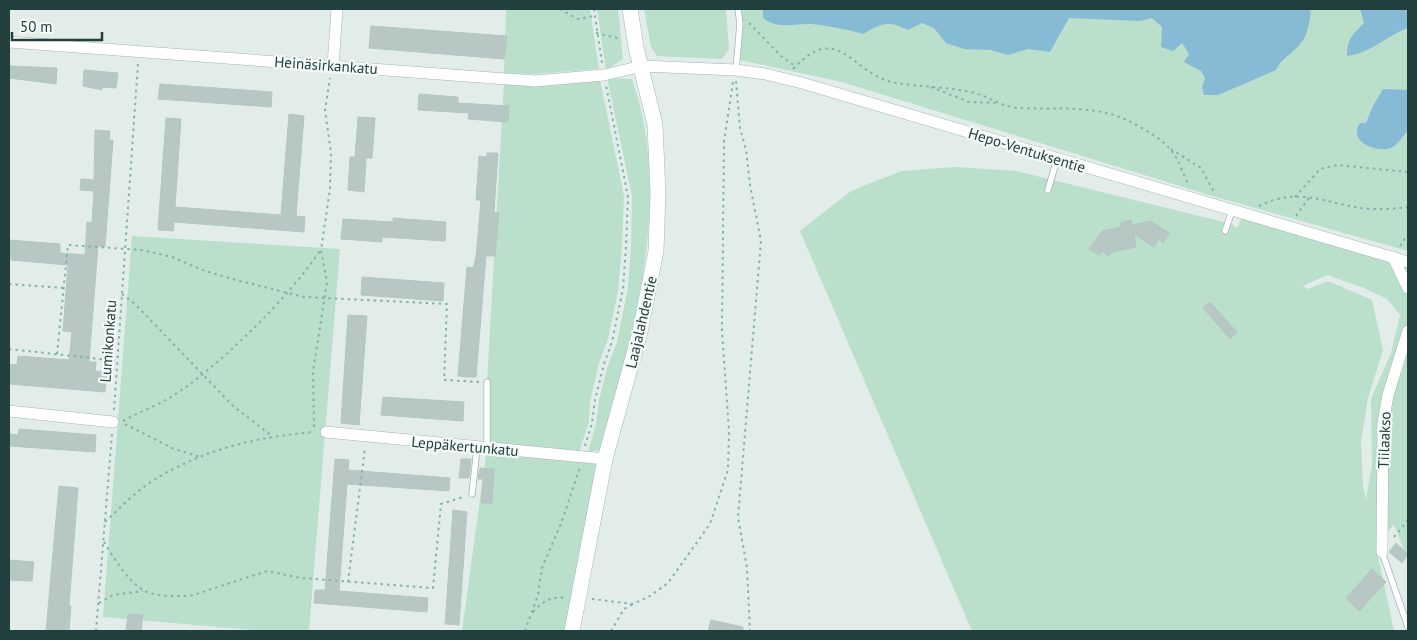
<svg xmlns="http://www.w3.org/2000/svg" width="1417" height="640" font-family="'PT Sans',sans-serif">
<rect width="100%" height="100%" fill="#e2edea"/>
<!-- green -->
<g fill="#badfcb" fill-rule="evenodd">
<polygon points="506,9 590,9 599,69 534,74 504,73"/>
<polygon points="597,9 618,9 623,59 606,70"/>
<polygon points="644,9 726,9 729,49 722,59 657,56 651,47"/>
<polygon points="733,9 1408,9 1408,251 1209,195 842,82 740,60 739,14"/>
<path d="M607,78l25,1c42,121 1,253 -31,371l-13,2 8,-28 3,-24 9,-35 9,-23 11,-54 3,-42 1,-50z"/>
<polygon points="600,80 624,196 622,247 618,291 608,339 599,363 590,401 589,422 579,452 487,443 487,382 504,83"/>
<path d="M955,167l61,4 216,53 5,4 7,-14 164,48v299l-14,-37 -18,22 18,85h-422l-172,-400 51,-40 50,-20zM1327,275l37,13 23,11 13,16 -9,38 -20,46 1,65 -6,36 -3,-14 -2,-44 7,-44 15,-48 -11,-50 -44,-19 -20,8 -5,-3z"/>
<polygon points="132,236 340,249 309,631 264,631 103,617"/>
<polygon points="487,448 605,459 572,631 462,631"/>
</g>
<!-- water -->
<g fill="#87bbd5">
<path d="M763,9h545l3,3c-2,10 -3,23 -10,31 -8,11 -19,14 -25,27l-58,25h-14l-2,-8 3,-9 -4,-7 -17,-9 5,-8 -7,-11 -9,8 -12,-4 1,-20 -10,-9 -12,3 -71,-3 -19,34 -22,-3 -20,6 -17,-5 -27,-1 -18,-6 -12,-15 -12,-5 -14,7c-20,-10 -26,-7 -45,4 -17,-5 -33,-8 -51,-10 -17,-1 -34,6 -49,-6z"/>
<path d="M1360,9h48v19c-22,8 -37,25 -61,28 0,-17 6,-22 17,-33z"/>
<path d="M1383,89l25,1v41c-6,5 -10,14 -17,17 -14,5 -44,-6 -31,-25h6l7,-17z"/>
</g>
<!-- building -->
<g fill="#b7c8c4" stroke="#b4c7c3">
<polygon points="371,26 507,36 504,59 369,48"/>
<polygon points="9,66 57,68 56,84 9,78"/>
<polygon points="84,70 118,73 116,88 102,87 102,90 83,86"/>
<polygon points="160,84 272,92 271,107 158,99"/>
<polygon points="419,94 458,97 458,103 509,106 508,122 468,119 469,113 418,110"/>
<polygon points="289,114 304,116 296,216 305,217 304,232 174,222 173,231 158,230 166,118 181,119 175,207 281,215"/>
<polygon points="358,117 375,118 372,158 366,158 364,192 348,190 350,157 355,157"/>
<polygon points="95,130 110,131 109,140 113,140 105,247 98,246 89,362 96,362 95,371 107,372 105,392 9,384 9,364 17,365 18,356 69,360 72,332 63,331 68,265 11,260 9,240 60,244 60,253 85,255 87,222 92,223 94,191 80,190 81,179 94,180"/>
<polygon points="487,153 498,153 494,212 499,213 495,256 486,256 476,377 466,377 458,376 467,267 473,268 476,257 481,200 476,200 479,156 487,157"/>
<polygon points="393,218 446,222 445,241 382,237 382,242 341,239 343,219 393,222"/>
<polygon points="1131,220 1132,225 1151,221 1169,233 1163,243 1159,239 1154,247 1134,234 1136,247 1112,252 1109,256 1102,251 1099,255 1089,249 1102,231 1121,227 1120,223"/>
<polygon points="362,277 444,283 443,301 361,295"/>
<polygon points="1210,302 1237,332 1230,339 1203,308"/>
<polygon points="348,315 367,316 359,425 341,423"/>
<polygon points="383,397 464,402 463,421 381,415"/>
<polygon points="19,429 96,435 95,452 9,446 10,434 18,435"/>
<polygon points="335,459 349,460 348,470 450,478 449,491 347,484 339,591 428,598 427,612 314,603 315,590 325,590"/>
<polygon points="461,459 471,459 469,478 459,478"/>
<polygon points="480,468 494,469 492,503 481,503 483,479 478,479"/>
<polygon points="59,486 78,488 69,606 71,606 70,618 69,631 46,631"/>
<polygon points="453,510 467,512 459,625 445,624"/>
<polygon points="1396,543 1408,554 1402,563 1389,552"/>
<polygon points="9,560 34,562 32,581 9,580"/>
<polygon points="1372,569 1386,582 1359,611 1346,598"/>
<polygon points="128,614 143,615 141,631 126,631"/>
<polygon points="711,620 743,627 743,631 708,631"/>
</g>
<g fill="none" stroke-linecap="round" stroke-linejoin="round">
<!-- lane casing -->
<g stroke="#a4b5b3" stroke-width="7">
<g id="lane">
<polyline points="736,70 740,24 738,9"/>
<polyline points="1048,190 1057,159"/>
<polyline points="1225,231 1232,211"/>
<polyline points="487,382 487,448"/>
<polyline points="472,494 477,448"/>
<polyline points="1382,552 1408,627"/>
</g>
</g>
<!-- street casing -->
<g stroke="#a4b5b3" stroke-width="12">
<g id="street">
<polyline points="9,42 535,81 604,75 642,66 736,70 765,74 802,83 1408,262"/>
<polyline points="333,66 337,9"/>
<polyline points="1393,257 1408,288"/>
<polyline points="9,411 113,422"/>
<polyline points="326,432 605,459"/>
<polyline points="1382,552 1383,424 1388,395 1408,331"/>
</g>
</g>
<!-- secondary casing -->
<g stroke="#a0b9b5" stroke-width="16">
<polyline id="secondary" points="572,631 605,459 640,332 656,251 658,193 655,125 636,47 630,9"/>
</g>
<!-- path -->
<g stroke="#81b2ac" stroke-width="2" stroke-dasharray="2.5 4" stroke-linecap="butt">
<polyline points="560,9 578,19 594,16"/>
<polyline points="594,9 602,63"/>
<polyline points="749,23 781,56 795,66"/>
<polyline points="596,33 621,39"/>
<path d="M793,69c47,-50 58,6 103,14 27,4 53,4 79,10 14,4 28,14 43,15 38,2 76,-4 111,13 13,7 32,17 41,28 9,9 13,26 19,37"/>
<polyline points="736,81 740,128 746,150 750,185 761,241 738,517 747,568 750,631"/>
<polyline points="931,87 969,102 998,103"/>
<polyline points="1171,149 1201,168 1214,192"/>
<polyline points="1295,197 1320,169 1337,165 1408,172"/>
<path d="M1259,206c37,-19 64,-4 102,2 15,2 33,1 47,-1"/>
<polyline points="1296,216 1309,198"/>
<polyline points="1400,246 1408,234"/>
<polyline points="9,284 64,288"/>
<polyline points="122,294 136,305 233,406 272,436"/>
<polyline points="9,349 118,361"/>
<polyline points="57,354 68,245 142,250 172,257 205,271 240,281 304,297 447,304 444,380 479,382"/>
<polyline points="114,410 138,63"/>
<path d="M123,421c16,-9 33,-15 48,-24 48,-30 117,-99 149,-146"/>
<polyline points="125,424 172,448 200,457"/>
<polyline points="314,427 313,372 327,282 321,250 330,189 331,153 325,110 330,78"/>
<polyline points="585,446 592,423 595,400 604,364 612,342 617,317 623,289 626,246 628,197 606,85"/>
<path d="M105,522c16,-15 31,-31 49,-42 50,-31 103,-43 160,-48"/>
<polyline points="1394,537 1408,520"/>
<path d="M104,542c9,15 24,39 39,48 11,7 37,7 50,5l74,-24 34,7 132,10 8,-84 22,-7"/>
<polyline points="348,582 365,448"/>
<polyline points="592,599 633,604 650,596 668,583 710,524 728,470 729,431 722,331 724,142 733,82"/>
<polyline points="99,603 113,595 143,591"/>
<path d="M533,612c10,-11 18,-16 33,-14"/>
<polyline points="96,631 112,434"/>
<polyline points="525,631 538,595 542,568 562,521 580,467"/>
<polyline points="611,631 624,609 633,604"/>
</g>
<!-- lane -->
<use href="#lane" stroke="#fff" stroke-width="5.5"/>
<!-- street -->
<use href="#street" stroke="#fff" stroke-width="11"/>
<!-- secondary -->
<use href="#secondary" stroke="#fff" stroke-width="15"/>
</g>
<g text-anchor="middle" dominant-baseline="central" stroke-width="4.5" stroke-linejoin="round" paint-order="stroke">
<!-- street labels -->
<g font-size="15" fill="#213f3d" stroke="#f3f9f7">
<text transform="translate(326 65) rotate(4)">Heinäsirkankatu</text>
<text transform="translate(1027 150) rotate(17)">Hepo-Ventuksentie</text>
<text transform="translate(641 322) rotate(-77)">Laajalahdentie</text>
<text transform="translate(108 341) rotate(-86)">Lumikonkatu</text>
<text transform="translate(1384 440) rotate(-88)">Tiilaakso</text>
<text transform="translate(465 446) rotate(5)">Leppäkertunkatu</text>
</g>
</g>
<!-- border -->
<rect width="1417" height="640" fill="none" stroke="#213f3d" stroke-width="20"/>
<!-- scale -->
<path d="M12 32v8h90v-8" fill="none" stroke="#213f3d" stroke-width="2.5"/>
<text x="20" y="32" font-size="15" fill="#213f3d" stroke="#f3f9f7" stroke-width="4" paint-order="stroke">50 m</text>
</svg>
